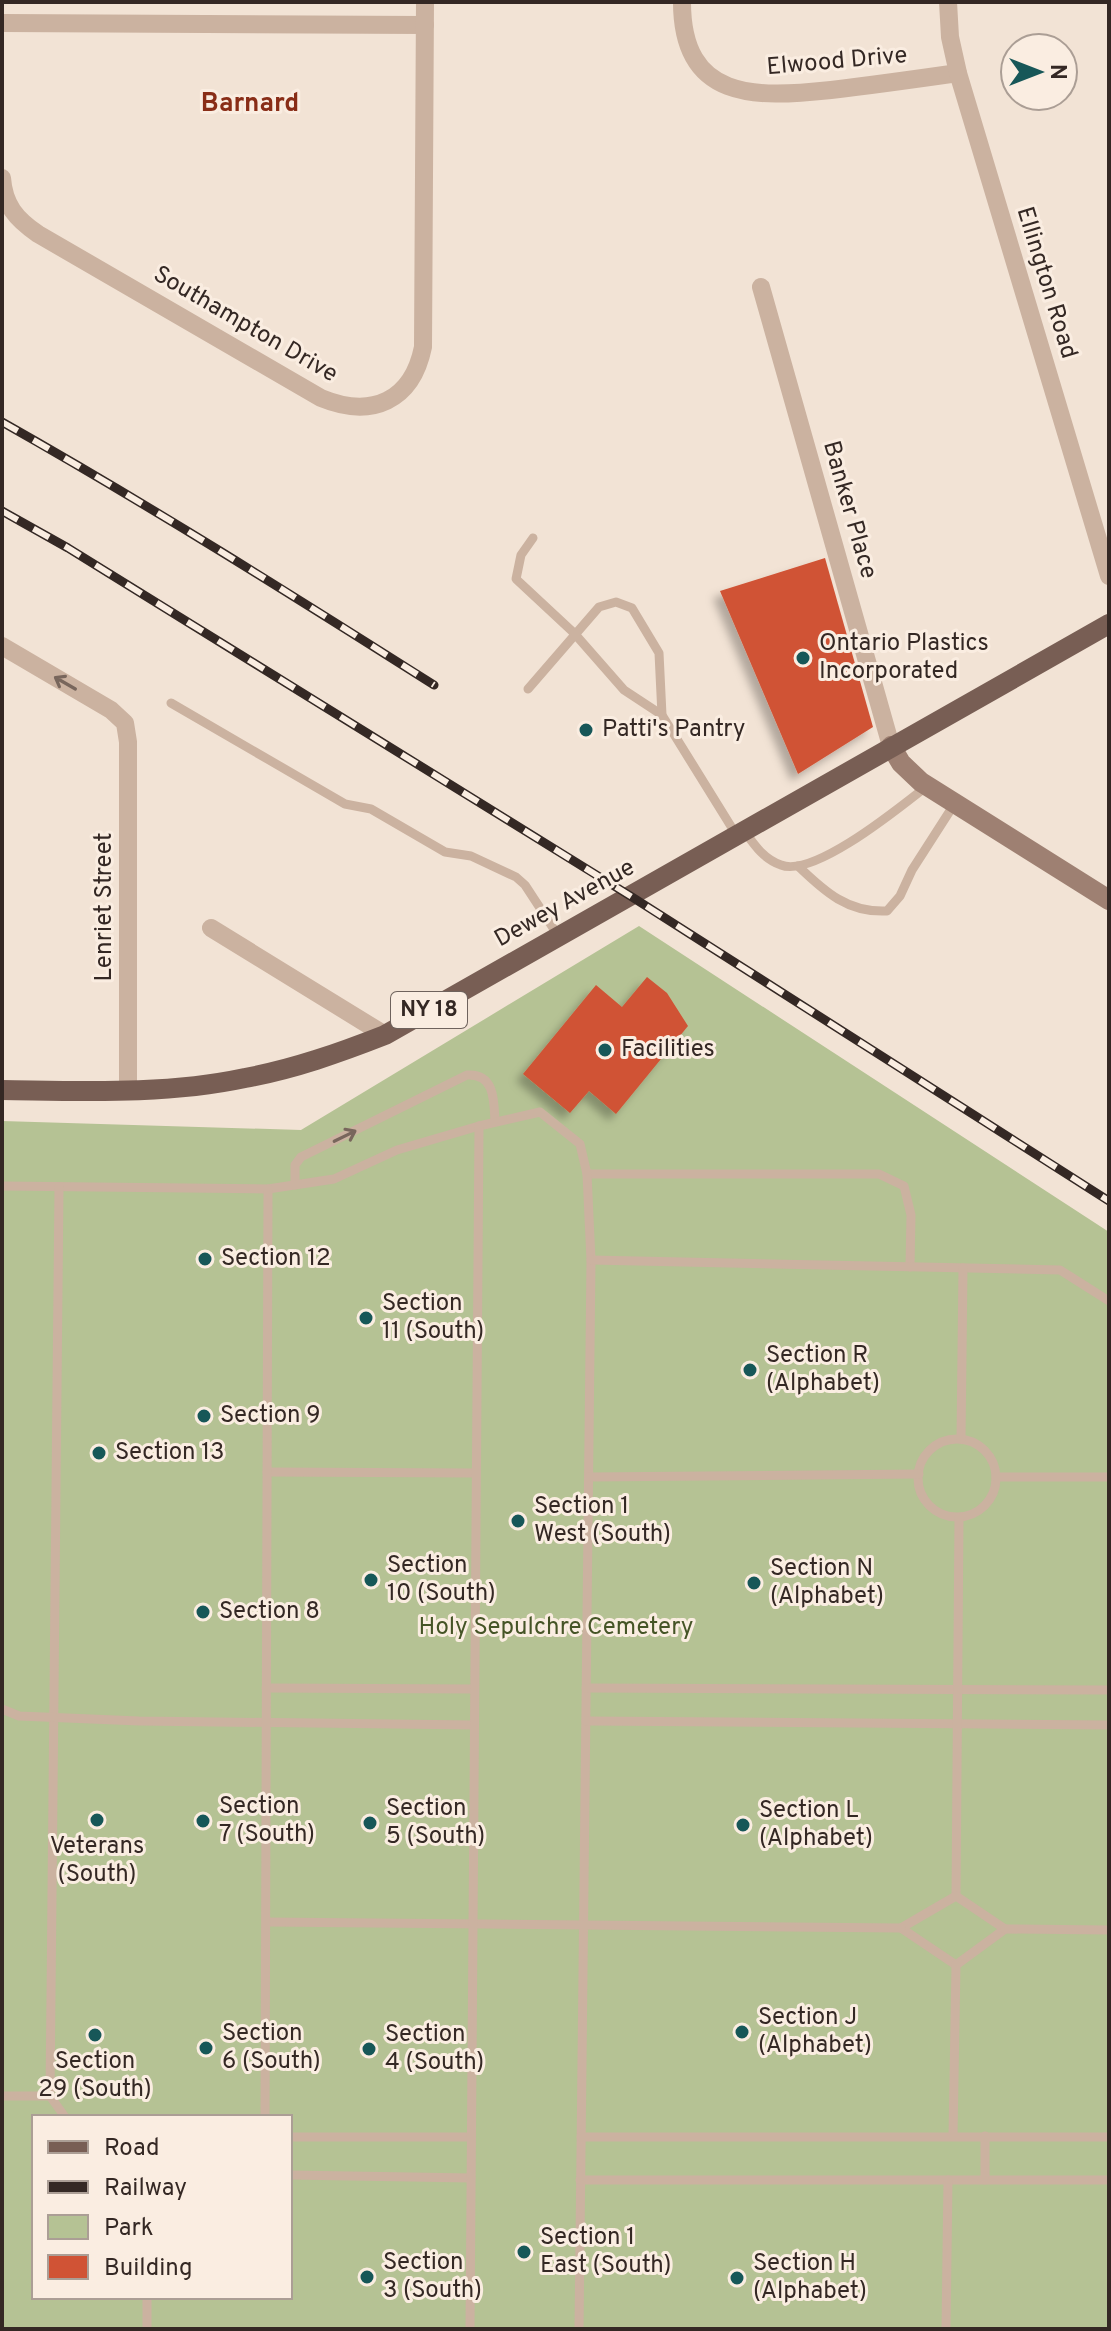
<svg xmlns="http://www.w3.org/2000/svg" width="1111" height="2331" font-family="Overpass,sans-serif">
<defs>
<filter id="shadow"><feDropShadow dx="-7" dy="7" stdDeviation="4" flood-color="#0004"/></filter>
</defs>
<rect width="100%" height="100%" fill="#f2e3d5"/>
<!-- green -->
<path fill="#b5c294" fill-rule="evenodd" d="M639,926l470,306v1097h-1107v-1208l299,9zM34,2117h256v180h-256z"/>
<!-- building -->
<g fill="#d05335" filter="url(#shadow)">
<polygon points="825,558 873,727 798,774 720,591"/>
<polygon points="647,977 667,993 688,1026 616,1114 589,1091 570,1113 523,1074 596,985 622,1007"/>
</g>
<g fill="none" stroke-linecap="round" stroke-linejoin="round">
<!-- lane -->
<g stroke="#cbb2a0" stroke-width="9">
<polyline points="533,538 521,555 516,579 574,633 624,690 662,715"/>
<polyline points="528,689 599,607 616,602 632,608 659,653 662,715 737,836"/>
<polyline points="171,703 345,804 371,809 445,852 471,856 516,877 525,885 559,937"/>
<path d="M745,832c10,14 19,27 36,33 33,13 119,-58 146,-79"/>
<path d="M798,866c27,26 50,47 89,45l13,-15 12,-26 43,-67"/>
<polyline points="587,1174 879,1174 904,1186 911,1215 910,1267"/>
<path d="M295,1185v-20l6,-8 166,-82c28,-2 27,26 28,47"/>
<polyline points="2,1186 268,1189 334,1179 397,1150 479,1126 540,1112 580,1144 587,1174 591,1260 579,2329"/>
<polyline points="59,1187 50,2096 65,2117"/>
<polyline points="591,1260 1060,1270 1109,1301"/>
<circle cx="957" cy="1478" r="39"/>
<polyline points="961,1439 963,1268"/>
<polyline points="267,1472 476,1473"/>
<polyline points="589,1477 919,1474"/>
<polyline points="996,1477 1109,1477"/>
<polyline points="266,1688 474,1689"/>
<polyline points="586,1688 1109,1690"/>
<polyline points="2,1709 19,1716 139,1721 474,1725"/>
<polyline points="586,1721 1109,1725"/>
<polyline points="956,1896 959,1518"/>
<polygon points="956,1896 1005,1929 956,1965 901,1928"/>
<polyline points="267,1922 901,1928"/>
<polyline points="1005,1929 1109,1930"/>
<polyline points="2,2096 50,2096"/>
<polyline points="265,2117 268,1189"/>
<polyline points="953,2136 956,1965"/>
<polyline points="985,2136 985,2180"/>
<polyline points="290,2137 471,2137"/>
<polyline points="581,2137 1109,2137"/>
<polyline points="290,2175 471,2178"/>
<polyline points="580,2180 1109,2180"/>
<polyline points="147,2329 147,2297"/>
<polyline points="470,2329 479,1126"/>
<polyline points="946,2329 948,2180"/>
</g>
<!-- street -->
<g stroke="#cbb2a0" stroke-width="18">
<path d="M682,2c0,99 73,96 149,88 42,-5 85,-11 127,-17"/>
<polyline points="948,2 950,37 958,73 1109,576"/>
<polyline points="2,23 425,25"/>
<path d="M2,178c2,27 14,41 36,56l283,164c51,21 91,3 102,-51l2,-345"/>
<polyline points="761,287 891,746"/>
<polyline points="2,646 111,710 125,723 128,742 128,1091"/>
<polyline points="211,928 385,1035"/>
</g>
<!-- secondary -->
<polyline stroke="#9e8072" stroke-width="20" points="891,746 901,763 921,782 1109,900"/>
<!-- primary -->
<path stroke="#785e54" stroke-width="20" d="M2,1090c81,1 163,5 243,-12 49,-9 94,-25 140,-43l724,-411"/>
<!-- rail casing -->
<g stroke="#342824" stroke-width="9">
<g id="rail">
<path d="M2,422c147,83 290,173 432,263"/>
<polyline points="2,511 68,548 632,897 1109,1201"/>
</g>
</g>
<!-- rail -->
<use href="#rail" stroke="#faede1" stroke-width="6" stroke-dasharray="18" stroke-linecap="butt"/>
</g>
<!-- one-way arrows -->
<defs><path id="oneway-shaft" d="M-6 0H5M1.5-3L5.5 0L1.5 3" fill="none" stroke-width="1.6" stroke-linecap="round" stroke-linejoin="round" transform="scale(2)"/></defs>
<g stroke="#78665c">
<use href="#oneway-shaft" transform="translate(65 683) rotate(-150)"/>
<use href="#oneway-shaft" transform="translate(345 1136) rotate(-26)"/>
</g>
<!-- markers -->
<g fill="#175758" stroke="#faede1" stroke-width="3">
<circle cx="803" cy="658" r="8"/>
<circle cx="586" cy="730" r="8"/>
<circle cx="605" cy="1050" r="8"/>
<circle cx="205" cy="1259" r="8"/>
<circle cx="366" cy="1318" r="8"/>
<circle cx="750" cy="1370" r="8"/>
<circle cx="204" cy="1416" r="8"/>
<circle cx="99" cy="1453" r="8"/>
<circle cx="518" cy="1521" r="8"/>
<circle cx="371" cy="1580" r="8"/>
<circle cx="754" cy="1583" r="8"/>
<circle cx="203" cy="1612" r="8"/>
<circle cx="97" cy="1820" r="8"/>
<circle cx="203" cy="1821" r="8"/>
<circle cx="370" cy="1823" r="8"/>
<circle cx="743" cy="1825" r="8"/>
<circle cx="742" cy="2032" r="8"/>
<circle cx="95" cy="2035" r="8"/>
<circle cx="206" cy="2048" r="8"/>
<circle cx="369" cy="2049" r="8"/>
<circle cx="524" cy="2252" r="8"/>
<circle cx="367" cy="2277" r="8"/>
<circle cx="737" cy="2278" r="8"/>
</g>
<g text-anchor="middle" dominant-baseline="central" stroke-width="6" stroke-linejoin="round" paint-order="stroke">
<!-- shield labels -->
<rect fill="#faede1" stroke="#6f635d" stroke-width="2" x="391" y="992" width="76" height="36" rx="6"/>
<g font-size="22" font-weight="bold" fill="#342824">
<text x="429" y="1010">NY 18</text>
</g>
<!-- street labels -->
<g font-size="24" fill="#342824" stroke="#faede1">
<text transform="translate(837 62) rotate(-5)">Elwood Drive</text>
<text transform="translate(1046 283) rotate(73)">Ellington Road</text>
<text transform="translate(245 325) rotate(30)">Southampton Drive</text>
<text transform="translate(849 510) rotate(74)">Banker Place</text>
<text transform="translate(565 904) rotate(-29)">Dewey Avenue</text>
<text transform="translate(105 907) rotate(-90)">Lenriet Street</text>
</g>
<!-- poi labels -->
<g font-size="24" fill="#342824" stroke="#faede1" text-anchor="start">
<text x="819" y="644">Ontario Plastics<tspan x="819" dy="28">Incorporated</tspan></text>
<text x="602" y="730">Patti's Pantry</text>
<text x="621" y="1050">Facilities</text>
<text x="221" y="1259">Section 12</text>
<text x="382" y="1304">Section<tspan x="382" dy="28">11 (South)</tspan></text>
<text x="766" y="1356">Section R<tspan x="766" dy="28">(Alphabet)</tspan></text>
<text x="220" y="1416">Section 9</text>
<text x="115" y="1453">Section 13</text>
<text x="534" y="1507">Section 1<tspan x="534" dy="28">West (South)</tspan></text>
<text x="387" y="1566">Section<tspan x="387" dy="28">10 (South)</tspan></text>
<text x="770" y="1569">Section N<tspan x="770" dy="28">(Alphabet)</tspan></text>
<text x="219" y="1612">Section 8</text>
<text x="219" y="1807">Section<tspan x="219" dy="28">7 (South)</tspan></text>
<text x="386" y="1809">Section<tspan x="386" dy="28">5 (South)</tspan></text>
<text x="759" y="1811">Section L<tspan x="759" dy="28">(Alphabet)</tspan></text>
<text x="97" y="1847" text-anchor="middle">Veterans<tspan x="97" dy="28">(South)</tspan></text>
<text x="758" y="2018">Section J<tspan x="758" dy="28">(Alphabet)</tspan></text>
<text x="222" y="2034">Section<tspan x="222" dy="28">6 (South)</tspan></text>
<text x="385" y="2035">Section<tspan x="385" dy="28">4 (South)</tspan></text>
<text x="95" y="2062" text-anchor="middle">Section<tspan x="95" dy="28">29 (South)</tspan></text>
<text x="540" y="2238">Section 1<tspan x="540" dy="28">East (South)</tspan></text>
<text x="383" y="2263">Section<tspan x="383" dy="28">3 (South)</tspan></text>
<text x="753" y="2264">Section H<tspan x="753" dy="28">(Alphabet)</tspan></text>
</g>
<!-- park labels -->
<g font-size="24" fill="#455426" stroke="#faede1">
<text x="556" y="1628">Holy Sepulchre Cemetery</text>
</g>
<!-- neighbourhood labels -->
<g font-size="26" font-weight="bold" fill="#892d17" stroke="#faede1">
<text x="250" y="104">Barnard</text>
</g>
</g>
<!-- border -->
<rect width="1111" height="2331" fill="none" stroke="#342824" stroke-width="8"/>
<!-- legend -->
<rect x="32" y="2115" width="260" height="184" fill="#faede1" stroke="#ab9e95" stroke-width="2"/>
<rect x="48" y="2141" width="40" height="12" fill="#785e54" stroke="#ab9e95" stroke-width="2"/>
<text x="104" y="2155" font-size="24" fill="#342824">Road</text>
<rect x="48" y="2181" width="40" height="12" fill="#342824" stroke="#ab9e95" stroke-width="2"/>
<text x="104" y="2195" font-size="24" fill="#342824">Railway</text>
<rect x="48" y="2215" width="40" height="24" fill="#b5c294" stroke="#ab9e95" stroke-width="2"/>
<text x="104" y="2235" font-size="24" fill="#342824">Park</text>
<rect x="48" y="2255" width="40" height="24" fill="#d05335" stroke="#ab9e95" stroke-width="2"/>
<text x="104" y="2275" font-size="24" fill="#342824">Building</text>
<!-- north arrow -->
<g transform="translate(1039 72) rotate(90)"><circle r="38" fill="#faede1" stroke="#ab9e95" stroke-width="2"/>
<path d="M0-6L14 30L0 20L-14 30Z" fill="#175758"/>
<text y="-12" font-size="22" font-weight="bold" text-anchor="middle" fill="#342824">N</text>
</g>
</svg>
